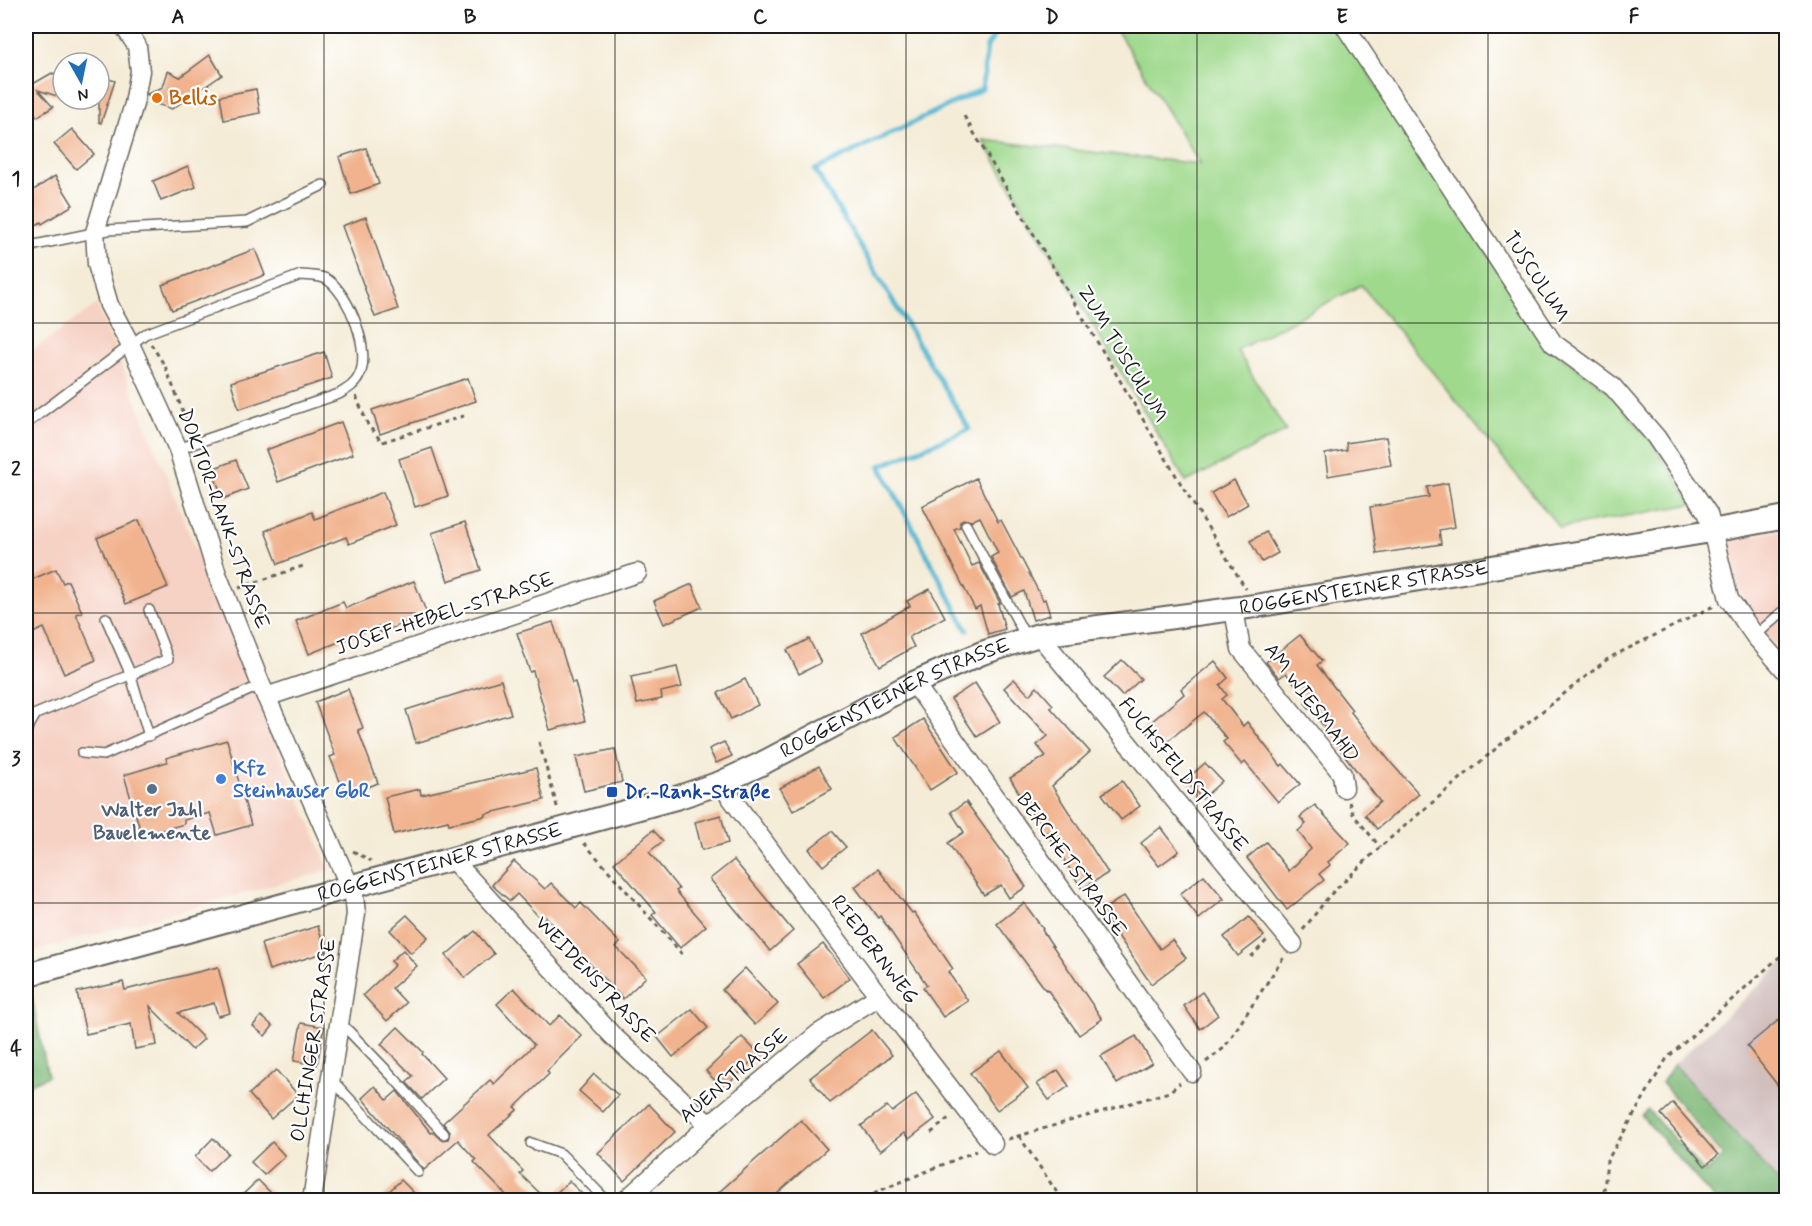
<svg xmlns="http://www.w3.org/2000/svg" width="1812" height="1226" font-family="Mynerve,sans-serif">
<rect width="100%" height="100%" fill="#fff"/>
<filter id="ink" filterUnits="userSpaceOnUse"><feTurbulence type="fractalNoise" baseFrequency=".0167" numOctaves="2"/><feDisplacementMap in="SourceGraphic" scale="12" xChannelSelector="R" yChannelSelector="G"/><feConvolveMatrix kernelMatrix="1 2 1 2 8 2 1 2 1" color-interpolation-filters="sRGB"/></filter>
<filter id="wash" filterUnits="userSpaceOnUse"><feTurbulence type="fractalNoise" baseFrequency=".008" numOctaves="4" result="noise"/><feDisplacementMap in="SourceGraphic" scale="24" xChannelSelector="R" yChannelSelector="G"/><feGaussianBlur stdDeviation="1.35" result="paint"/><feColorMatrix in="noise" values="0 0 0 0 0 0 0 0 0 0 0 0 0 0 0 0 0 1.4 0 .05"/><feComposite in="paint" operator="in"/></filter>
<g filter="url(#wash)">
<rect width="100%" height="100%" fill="#f4ecd7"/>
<!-- built -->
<g fill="#f6d2c4">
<polygon points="97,304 255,695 330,870 26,953 26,355"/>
<polygon points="1786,529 1786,658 1763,631 1741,594 1725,540"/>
</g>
<!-- industrial -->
<polygon fill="#d1bfbe" points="1786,960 1786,1191 1674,1064"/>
<!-- green -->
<polygon fill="#9fd98c" stroke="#5e7a54" stroke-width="1.5" points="1114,26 1337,26 1549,347 1609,392 1651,441 1693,504 1560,528 1361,285 1237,350 1286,431 1186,482 983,140 1200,164"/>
<!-- forest -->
<g fill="#7fb978" stroke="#4e6a4a" stroke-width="1.5">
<polygon points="30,989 48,1076 26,1086 26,991"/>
<polygon points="1674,1064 1786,1191 1786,1200 1715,1200 1642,1116 1648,1110 1705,1173 1723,1156 1662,1083"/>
</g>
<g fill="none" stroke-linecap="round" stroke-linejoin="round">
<!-- stream -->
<polyline stroke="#51b6d0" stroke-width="5" points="967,630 880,466 969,429 815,170 982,89 987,46 1002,26"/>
</g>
<g id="blocks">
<!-- building -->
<g fill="#f1b38e">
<polygon points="210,55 222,75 172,109 157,104 147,94 163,87 168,71 180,77"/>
<polygon points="59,71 63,79 63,98 38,90 53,107 37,117 26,97 26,76 33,84 52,73 53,74"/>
<polygon points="99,76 115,81 101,123 99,122"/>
<polygon points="256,89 260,113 224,120 220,96"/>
<polygon points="72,129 94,154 76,169 54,144"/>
<polygon points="366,148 379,184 351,194 339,157"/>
<polygon points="188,166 196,187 161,201 153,181"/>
<polygon points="55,176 73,205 42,224 41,222 26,231 26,195"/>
<polygon points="366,217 398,309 375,317 342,226"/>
<polygon points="255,249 265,275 172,310 162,285"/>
<polygon points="324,352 332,378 239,409 231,382"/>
<polygon points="468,378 476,401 380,434 372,410"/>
<polygon points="341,422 353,454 278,482 266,450"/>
<polygon points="1386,437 1391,465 1328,476 1325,454 1347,450 1346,443"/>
<polygon points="432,448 448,496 415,507 399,459"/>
<polygon points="236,460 248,489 223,499 212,469"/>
<polygon points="976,478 998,522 1001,520 1043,600 1045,599 1050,615 1033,620 1024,591 1012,597 991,557 998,553 980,517 971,521 963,519 960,522 960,527 954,529 972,566 979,563 1000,603 998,604 1005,629 988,634 980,606 975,609 922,506"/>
<polygon points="1234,480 1248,504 1226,517 1211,493"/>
<polygon points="1448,483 1455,527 1439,530 1441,544 1377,554 1370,507 1429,497 1427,487"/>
<polygon points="383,492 396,525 349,544 346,537 278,564 265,531 312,512 315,519"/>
<polygon points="139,520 168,587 126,604 97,538"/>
<polygon points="465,522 481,570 448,581 432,533"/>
<polygon points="1266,532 1278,553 1262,562 1250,541"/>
<polygon points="56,569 63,583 68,581 82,612 76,614 96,660 64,674 44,628 26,636 26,600 31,597 26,582"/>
<polygon points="414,581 427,614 380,633 378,626 309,654 296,621 343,602 346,608"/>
<polygon points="692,584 702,607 664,624 654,601"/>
<polygon points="930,589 945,617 909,637 914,647 880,666 862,633 910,606 907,601"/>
<polygon points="553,622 572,683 575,682 585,721 550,730 533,671 530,672 517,633"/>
<polygon points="1300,635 1322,661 1317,665 1352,710 1350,711 1392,764 1419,794 1377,829 1365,815 1380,802 1340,749 1342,748 1305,703 1308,700 1286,673 1279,678 1266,662"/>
<polygon points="809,639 821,663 799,674 787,650"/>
<polygon points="1122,660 1141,679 1122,696 1104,677"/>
<polygon points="1215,661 1228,678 1220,685 1227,695 1222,699 1243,726 1247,722 1281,766 1283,764 1300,784 1278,802 1245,762 1242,765 1223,742 1227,739 1204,712 1160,747 1144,728 1184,694 1181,689"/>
<polygon points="677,667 682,687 661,692 662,699 637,704 631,677"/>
<polygon points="745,679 758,705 731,719 718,693"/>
<polygon points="1014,679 1029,695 1037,687 1053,705 1050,707 1090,752 1052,786 1108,873 1082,889 1047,832 1044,834 1010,778 1046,756 1037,745 1048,736 1004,688"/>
<polygon points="501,680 511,714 416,743 406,710"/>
<polygon points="975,683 1000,722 977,737 951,699"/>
<polygon points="348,689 363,728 358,730 378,783 346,796 330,757 335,755 315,702"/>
<polygon points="923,719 958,772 930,790 895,737"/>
<polygon points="227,740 251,825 217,835 210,813 184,820 184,824 142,836 124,775 167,762 166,758"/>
<polygon points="724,742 732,756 716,763 709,749"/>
<polygon points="615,749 622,782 584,791 576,757"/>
<polygon points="1205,763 1222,781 1202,799 1186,780"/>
<polygon points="819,766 832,789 793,811 780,788"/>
<polygon points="536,768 544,800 485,814 486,816 449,824 448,821 394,834 385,797 420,789 421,795"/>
<polygon points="1122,781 1140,806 1121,820 1102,794"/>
<polygon points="966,802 1006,857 1007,857 1026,887 1009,898 1001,885 984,895 948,843 964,832 951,812"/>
<polygon points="1315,805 1350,843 1328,862 1330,865 1319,874 1324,880 1287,910 1247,858 1266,842 1289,871 1311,849 1298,831 1306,824 1300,817"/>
<polygon points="721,815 728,843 702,850 695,822"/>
<polygon points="1161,827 1179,851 1159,866 1141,843"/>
<polygon points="653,830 663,841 649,852 679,889 676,891 706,926 680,948 652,915 656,912 614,863"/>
<polygon points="832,831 846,847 823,866 809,849"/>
<polygon points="734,860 793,931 770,951 710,879"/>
<polygon points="514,861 545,889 551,883 576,908 581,903 620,943 616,947 646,977 623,999 546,917 542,920 517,894 510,901 492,885"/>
<polygon points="878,869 912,913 914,912 953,969 948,972 968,1001 943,1017 923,988 927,985 880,916 878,918 855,887"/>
<polygon points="1204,875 1224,899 1199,919 1180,894"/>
<polygon points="1124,896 1160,949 1172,940 1186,958 1151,984 1101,911"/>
<polygon points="1024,903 1043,929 1042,930 1102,1019 1079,1035 1047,989 1046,990 997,924"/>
<polygon points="407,915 428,937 411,953 390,930"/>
<polygon points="1249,917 1264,936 1238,956 1224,937"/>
<polygon points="318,926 326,952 269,970 261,944"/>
<polygon points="475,931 494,954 465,978 446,955"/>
<polygon points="823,944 850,978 824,998 797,964"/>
<polygon points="403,950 417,966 392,988 406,1003 387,1021 363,995 395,965 391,961"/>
<polygon points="218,967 230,1013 218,1016 214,1003 178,1013 204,1039 192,1050 150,1006 157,1045 135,1049 131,1024 86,1034 77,992 123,982 125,990"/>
<polygon points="745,968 778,1004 755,1025 722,990"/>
<polygon points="514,988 549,1026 560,1015 582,1036 547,1071 549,1074 515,1107 517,1110 489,1135 523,1171 520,1174 547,1200 511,1200 474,1162 476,1160 458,1140 424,1170 362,1098 375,1086 387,1100 397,1091 431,1133 433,1132 441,1140 448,1139 450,1132 443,1123 490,1080 494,1084 534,1045 497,1004"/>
<polygon points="1202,992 1218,1015 1200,1029 1184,1006"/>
<polygon points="692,1009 708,1028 673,1057 657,1037"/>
<polygon points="1786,1014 1786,1096 1747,1046"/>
<polygon points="261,1016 273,1026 265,1036 253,1026"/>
<polygon points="301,1023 324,1027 317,1065 294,1061"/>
<polygon points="398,1027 423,1052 422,1054 444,1078 422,1099 406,1082 413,1076 381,1044"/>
<polygon points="872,1030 892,1055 830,1103 810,1078"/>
<polygon points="1136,1036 1152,1063 1117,1084 1101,1056"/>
<polygon points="742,1037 759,1054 723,1089 706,1071"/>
<polygon points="1001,1051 1028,1088 997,1110 970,1073"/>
<polygon points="276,1070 298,1095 271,1119 249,1094"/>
<polygon points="1058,1070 1069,1086 1049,1100 1037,1084"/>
<polygon points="594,1074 618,1095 603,1112 579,1091"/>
<polygon points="916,1094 935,1119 909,1139 904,1133 880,1151 861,1126 887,1106 892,1112"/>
<polygon points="1673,1103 1718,1155 1705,1166 1661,1114"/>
<polygon points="649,1104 675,1132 624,1181 598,1153"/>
<polygon points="801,1120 827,1149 770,1200 710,1200"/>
<polygon points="213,1138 228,1153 209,1171 195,1157"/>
<polygon points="272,1142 285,1156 264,1175 251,1162"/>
<polygon points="258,1180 278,1200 237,1200"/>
<polygon points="401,1180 421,1200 380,1200"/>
<polygon points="569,1181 588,1200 549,1200"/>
</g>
</g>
</g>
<g filter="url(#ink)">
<use href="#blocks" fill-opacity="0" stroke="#68655d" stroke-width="1.5"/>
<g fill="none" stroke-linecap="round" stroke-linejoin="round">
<!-- service casing -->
<g stroke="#68655d" stroke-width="12">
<g id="service">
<polyline points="26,251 35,245 108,230 247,222 323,185"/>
<path d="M26,424l119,-90 156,-59c8,1 20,0 27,5 21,15 44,71 31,96 -4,9 -12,13 -20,18l-161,55"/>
<polyline points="966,525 1027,639"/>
<polyline points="106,618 130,673 149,736"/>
<polyline points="1755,636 1782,612"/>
<polyline points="26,731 36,714 168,659 149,610"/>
<polyline points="82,753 104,755 261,685"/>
<polyline points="340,1022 393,1077 444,1134"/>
<polyline points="332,1080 418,1172"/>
<polyline points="531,1143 561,1154 606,1200"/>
<polyline points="641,1187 653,1200"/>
</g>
</g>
<!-- minor casing -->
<g stroke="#68655d" stroke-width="21">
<g id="minor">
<polyline points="124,26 137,46 140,71 134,104 95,232 97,264 109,305 130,344 178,449 217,574 261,685 354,896 356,914 312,1200"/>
<polyline points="1345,26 1553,343 1613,387 1656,437 1708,514 1729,599 1755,636 1786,671"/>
<polyline points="1234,610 1241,649 1335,765 1342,774 1344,788"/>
<polyline points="1039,635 1293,944"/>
<polyline points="914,683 1192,1072"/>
<polyline points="266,697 637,573"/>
<polyline points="720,783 879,996 993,1144"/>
<polyline points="453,860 612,1035 709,1125"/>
<polyline points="626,1200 709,1125 818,1034 879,996"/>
</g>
</g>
<!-- tertiary casing -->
<g stroke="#68655d" stroke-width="26">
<g id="tertiary">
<path id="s1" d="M26,975l650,-177 44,-15 39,-18 155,-82 68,-30 57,-18 216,-29 456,-75 75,-14"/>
</g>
</g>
<!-- path -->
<g stroke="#68655d" stroke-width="3" stroke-dasharray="4.5 4.5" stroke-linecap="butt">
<polyline points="964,116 1181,484 1246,589"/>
<polyline points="151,344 165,366 187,422"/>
<polyline points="356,396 368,425 382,442 467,415"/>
<polyline points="239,588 303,566"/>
<polyline points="539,742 558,810"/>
<polyline points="1349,802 1353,814 1380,847"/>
<polyline points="584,843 682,954"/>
<polyline points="353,851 371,861"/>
<polyline points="1303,930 1329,896 1380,847 1506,740 1609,658 1714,606"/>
<polyline points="1251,957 1268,939"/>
<polyline points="1206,1062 1224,1048 1284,957"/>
<polyline points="931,1133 950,1117"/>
<polyline points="1019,1136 1062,1200"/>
<polyline points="1008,1139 1169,1092 1180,1083"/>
<polyline points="857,1200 976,1151"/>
<polyline points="1603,1200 1607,1161 1667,1058 1786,951"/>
</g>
<!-- service -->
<use href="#service" stroke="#fff" stroke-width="9"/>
<!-- minor -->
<use href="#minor" stroke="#fff" stroke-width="18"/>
<!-- tertiary -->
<use href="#tertiary" stroke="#fff" stroke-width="22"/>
</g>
</g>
<!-- grid -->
<path fill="none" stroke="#1c1c1c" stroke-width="1.5" stroke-opacity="0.55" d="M324,26v1174M615,26v1174M906,26v1174M1197,26v1174M1488,26v1174M26,323h1760M26,613h1760M26,903h1760"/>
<!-- markers -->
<circle fill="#e8710a" stroke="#fff" stroke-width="2" cx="157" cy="98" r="6"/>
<circle fill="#3f7fe0" stroke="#fff" stroke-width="2" cx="221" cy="779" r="6"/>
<circle fill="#5c6f8a" stroke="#fff" stroke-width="2" cx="152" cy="789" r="6"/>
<rect fill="#1a4fb4" stroke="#fff" stroke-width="2" x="606" y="786" width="12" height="12" rx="3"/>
<g text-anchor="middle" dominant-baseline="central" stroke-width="4.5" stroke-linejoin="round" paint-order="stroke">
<!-- food labels -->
<g font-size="20" font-weight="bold" fill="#c56008" stroke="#fff" text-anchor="start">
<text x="169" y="98">Bellis</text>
</g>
<!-- street labels -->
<g font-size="20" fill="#1c1c1c" stroke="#fff">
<text transform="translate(1536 277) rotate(57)">TUSCULUM</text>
<text transform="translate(1122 354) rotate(59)">ZUM TUSCULUM</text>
<text transform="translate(223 519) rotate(70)">DOKTOR-RANK-STRASSE</text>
<text stroke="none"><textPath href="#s1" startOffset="1401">ROGGENSTEINER STRASSE</textPath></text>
<text transform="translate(445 614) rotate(-18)">JOSEF-HEBEL-STRASSE</text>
<text stroke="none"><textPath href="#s1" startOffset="915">ROGGENSTEINER STRASSE</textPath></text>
<text transform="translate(1311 703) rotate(53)">AM WIESMAHD</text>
<text transform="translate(1183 775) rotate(51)">FUCHSFELDSTRASSE</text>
<text stroke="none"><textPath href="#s1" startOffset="429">ROGGENSTEINER STRASSE</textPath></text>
<text transform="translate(1071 865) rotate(54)">BERCHETSTRASSE</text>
<text transform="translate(874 950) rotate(53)">RIEDERNWEG</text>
<text transform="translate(595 980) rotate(47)">WEIDENSTRASSE</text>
<text transform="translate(314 1040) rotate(-81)">OLCHINGER STRASSE</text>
<text transform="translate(734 1076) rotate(-40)">AUENSTRASSE</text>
</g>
<!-- shop labels -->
<g font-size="20" font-weight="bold" fill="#366cbe" stroke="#fff" text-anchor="start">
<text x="233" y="768">Kfz<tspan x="233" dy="23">Steinhauser GbR</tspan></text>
</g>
<!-- transit labels -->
<g font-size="20" font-weight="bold" fill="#164399" stroke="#fff" text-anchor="start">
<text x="624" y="792">Dr.-Rank-Straße</text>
</g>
<!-- service labels -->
<g font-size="20" font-weight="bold" fill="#4e5e75" stroke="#fff">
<text x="152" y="810">Walter Jahl<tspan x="152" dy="23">Bauelemente</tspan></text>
</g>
</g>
<!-- margin -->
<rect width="1812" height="1226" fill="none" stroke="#fff" stroke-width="66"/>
<!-- north arrow -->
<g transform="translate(81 81) rotate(171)"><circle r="28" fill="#ffffff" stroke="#a4a4a4" stroke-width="1.5"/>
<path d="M0-4.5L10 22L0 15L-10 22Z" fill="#1f6fb2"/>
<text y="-9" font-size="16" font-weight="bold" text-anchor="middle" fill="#1c1c1c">N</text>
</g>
<rect x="33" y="33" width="1746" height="1160" fill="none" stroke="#1c1c1c" stroke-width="2"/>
<g font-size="20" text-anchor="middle" font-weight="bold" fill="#1c1c1c">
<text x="178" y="23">A</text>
<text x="470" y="23">B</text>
<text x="760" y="23">C</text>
<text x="1052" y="23">D</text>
<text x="1342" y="23">E</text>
<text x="1634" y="23">F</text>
<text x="16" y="185">1</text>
<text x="16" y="475">2</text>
<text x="16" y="765">3</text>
<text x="16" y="1055">4</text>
</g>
</svg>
